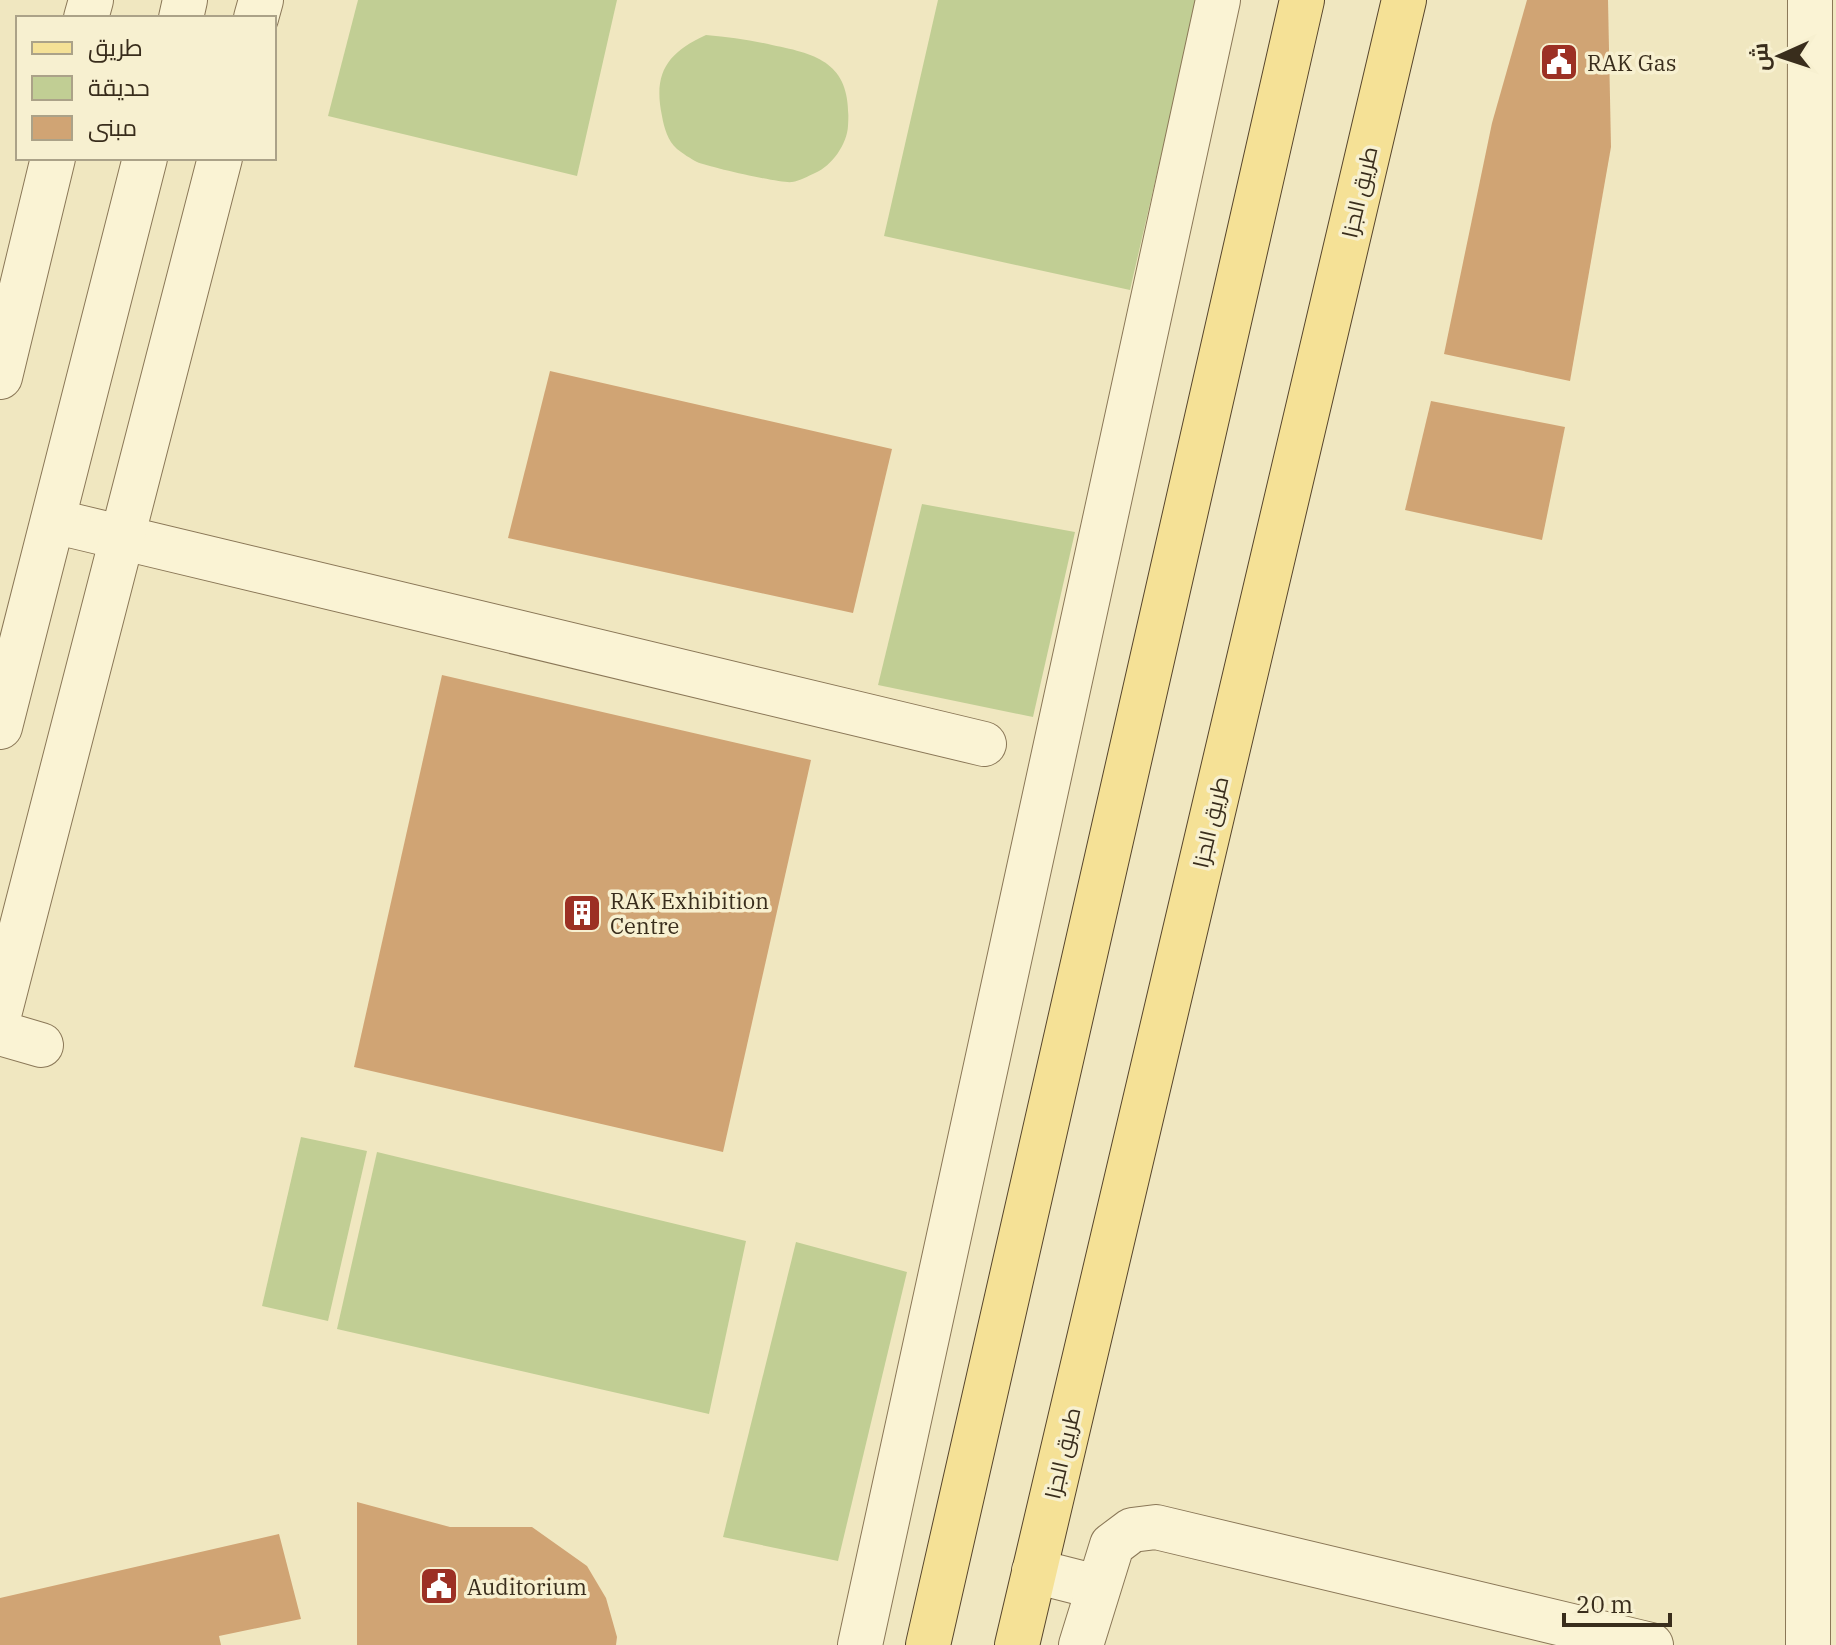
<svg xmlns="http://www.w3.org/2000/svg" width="1836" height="1645" font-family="'IBM Plex Serif',Cairo,serif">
<rect width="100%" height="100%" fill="#f0e7c0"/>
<!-- green -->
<g fill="#c1ce94">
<polygon points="358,0 617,0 577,176 328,116"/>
<polygon points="938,0 1197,0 1130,290 884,236"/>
<path d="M706,35c23,2 44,5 66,10 51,10 80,21 76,81 -1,18 -16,40 -33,47 -7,3 -15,8 -23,9 -10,2 -83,-15 -95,-20 -6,-3 -15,-9 -20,-13 -9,-8 -13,-21 -15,-33 -9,-43 5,-63 44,-81z"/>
<polygon points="922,504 1075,532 1033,717 878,685"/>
<polygon points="301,1137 367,1151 328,1321 262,1306"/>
<polygon points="377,1152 746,1241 709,1414 337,1329"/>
<polygon points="796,1242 907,1272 838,1561 723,1537"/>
</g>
<!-- building -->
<g fill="#d0a474">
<polygon points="1527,0 1608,0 1611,147 1570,381 1444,354 1492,123"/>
<polygon points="550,371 892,449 853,613 508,538"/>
<polygon points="1431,401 1565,427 1542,540 1405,510"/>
<polygon points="442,675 811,760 723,1152 354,1067"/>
<polygon points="357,1502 450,1527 532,1527 587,1566 606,1598 617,1637 616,1645 357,1645"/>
<polygon points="279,1534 301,1619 219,1636 221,1645 0,1645 0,1598"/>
</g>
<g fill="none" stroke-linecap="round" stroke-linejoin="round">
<!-- minor casing -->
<g stroke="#8a7757" stroke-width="46">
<g id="minor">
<polyline points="86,18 91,0"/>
<polyline points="181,18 185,0"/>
<polyline points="256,18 261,0"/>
<polyline points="0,377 53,158"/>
<polyline points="53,521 984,744"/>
<polyline points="0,727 145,158"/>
<polyline points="0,1011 220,158"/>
<polyline points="0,1033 41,1045"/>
<polyline points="1034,1571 1097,1587"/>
<polyline points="860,1645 1218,0"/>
<polyline points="1081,1645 1112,1545 1132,1530 1156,1527 1651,1645"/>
<polyline points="1808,1645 1810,0"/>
</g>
</g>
<!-- major casing -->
<g stroke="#57452c" stroke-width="46">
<g id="major">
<polyline points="928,1645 1302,0"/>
<polyline points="1017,1645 1404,0"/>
</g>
</g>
<!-- minor -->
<use href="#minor" stroke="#faf3d4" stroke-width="44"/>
<!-- major -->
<use href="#major" stroke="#f5e196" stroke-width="44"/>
</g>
<!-- icons -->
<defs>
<g id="civic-square" transform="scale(2)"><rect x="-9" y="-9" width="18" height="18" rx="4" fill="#9c3024" stroke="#f7f0d0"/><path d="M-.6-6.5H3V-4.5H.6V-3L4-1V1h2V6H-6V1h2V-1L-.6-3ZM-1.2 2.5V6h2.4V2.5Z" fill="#fff"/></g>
<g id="building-square" transform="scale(2)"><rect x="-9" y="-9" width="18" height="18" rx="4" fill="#9c3024" stroke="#f7f0d0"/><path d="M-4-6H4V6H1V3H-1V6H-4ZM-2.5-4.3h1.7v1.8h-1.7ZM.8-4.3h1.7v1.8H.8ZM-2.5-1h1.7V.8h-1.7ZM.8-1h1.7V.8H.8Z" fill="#fff"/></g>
</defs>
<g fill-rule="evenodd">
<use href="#civic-square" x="1559" y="62"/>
<use href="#building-square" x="582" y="913"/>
<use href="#civic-square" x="439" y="1586"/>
</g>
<g text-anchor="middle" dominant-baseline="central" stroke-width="7" stroke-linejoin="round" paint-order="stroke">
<!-- poi labels -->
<g font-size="22" fill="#392d1c" stroke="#f7f0d0" text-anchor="start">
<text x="1587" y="62">RAK Gas</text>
<text x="610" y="900">RAK Exhibition<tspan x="610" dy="25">Centre</tspan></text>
<text x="467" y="1586">Auditorium</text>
</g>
<!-- street labels -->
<g font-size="22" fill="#392d1c" stroke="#f7f0d0">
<text transform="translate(1359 192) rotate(-77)">طريق الجزا</text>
<text transform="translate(1210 822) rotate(-77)">طريق الجزا</text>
<text transform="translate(1062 1453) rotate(-77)">طريق الجزا</text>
</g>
</g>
<!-- legend -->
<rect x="16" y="16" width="260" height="144" fill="#f7f0d0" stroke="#aba288" stroke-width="2"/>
<rect x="32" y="42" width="40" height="12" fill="#f5e196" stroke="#aba288" stroke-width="2"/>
<text x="88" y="56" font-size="24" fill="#392d1c">طريق</text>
<rect x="32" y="76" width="40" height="24" fill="#c1ce94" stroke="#aba288" stroke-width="2"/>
<text x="88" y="96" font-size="24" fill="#392d1c">حديقة</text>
<rect x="32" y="116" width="40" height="24" fill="#d0a474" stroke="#aba288" stroke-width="2"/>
<text x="88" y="136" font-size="24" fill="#392d1c">مبنى</text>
<!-- north arrow -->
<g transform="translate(1780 56) rotate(267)" stroke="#f7f0d0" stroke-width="6" paint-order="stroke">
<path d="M0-6L14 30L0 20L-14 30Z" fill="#392d1c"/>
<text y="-12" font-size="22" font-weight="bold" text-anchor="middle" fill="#392d1c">ش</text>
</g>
<!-- scale -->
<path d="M1564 1613v12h106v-12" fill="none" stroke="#392d1c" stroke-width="4"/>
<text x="1576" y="1613" font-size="24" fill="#392d1c" stroke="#f7f0d0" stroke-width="6" paint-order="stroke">20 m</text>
</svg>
